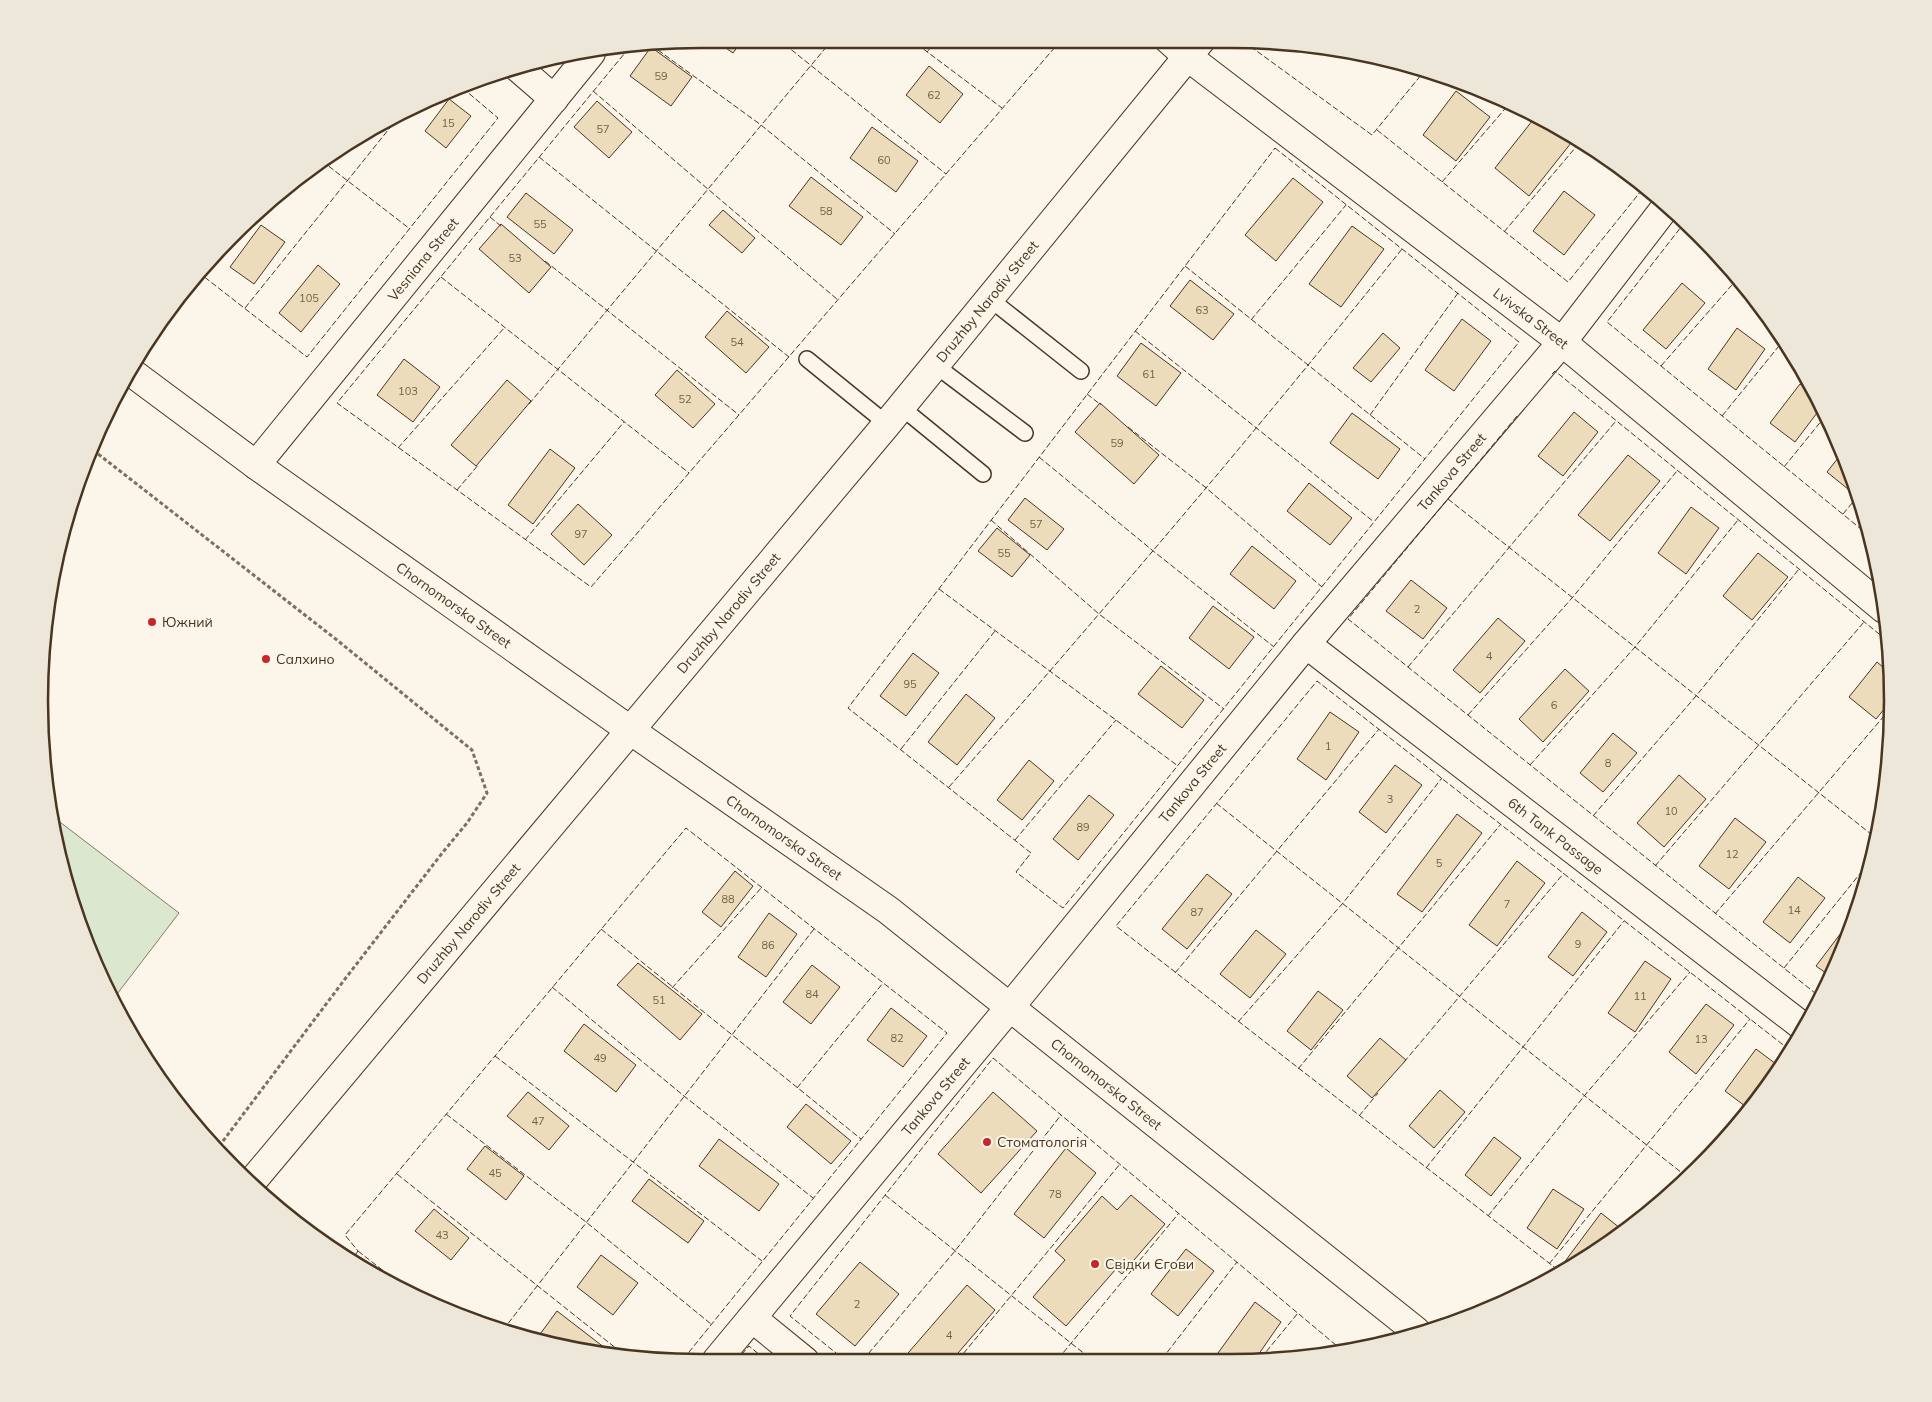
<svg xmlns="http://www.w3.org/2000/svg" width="1932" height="1402" font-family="Mulish,sans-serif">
<rect width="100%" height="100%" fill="#fbf6e9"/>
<!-- green -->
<polygon fill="#dce7d0" stroke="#887966" points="52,816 179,913 114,998 89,954"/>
<!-- building -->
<g fill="#ecdcbc" stroke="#4a3520">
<polygon points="713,39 743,39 733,53"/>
<polygon points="651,47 692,77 671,106 630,76"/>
<polygon points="929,66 963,94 940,123 906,95"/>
<polygon points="1456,91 1490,117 1456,161 1423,135"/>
<polygon points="449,99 471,116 446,148 425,131"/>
<polygon points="597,101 632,132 609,158 574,127"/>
<polygon points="1536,116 1575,138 1529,196 1495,168"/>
<polygon points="872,127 918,161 896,192 850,158"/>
<polygon points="811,177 863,217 841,245 789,206"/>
<polygon points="1293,178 1323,202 1276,261 1245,235"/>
<polygon points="1564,191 1595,215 1564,255 1533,231"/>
<polygon points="526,193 573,230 554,254 507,217"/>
<polygon points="723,210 755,238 742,253 709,225"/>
<polygon points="501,224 551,267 529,293 479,249"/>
<polygon points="261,225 285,242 254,284 230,267"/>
<polygon points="1352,226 1384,249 1341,307 1309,284"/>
<polygon points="318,265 340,284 301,332 279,313"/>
<polygon points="1190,280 1234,314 1213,340 1170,306"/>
<polygon points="1682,283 1705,303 1666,349 1643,330"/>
<polygon points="727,311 769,347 746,373 705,337"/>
<polygon points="1462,319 1491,341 1454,391 1425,370"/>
<polygon points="1737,328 1765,349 1736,390 1708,369"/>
<polygon points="1383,333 1400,348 1371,382 1353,368"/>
<polygon points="1141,343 1181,373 1156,406 1117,376"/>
<polygon points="404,359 440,387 413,422 377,395"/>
<polygon points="677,370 715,404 693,428 655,395"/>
<polygon points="507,380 531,401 476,466 451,445"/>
<polygon points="1800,384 1818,397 1823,405 1795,442 1770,423"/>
<polygon points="1100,403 1159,455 1134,484 1075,432"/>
<polygon points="1574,412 1598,432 1563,476 1538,456"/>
<polygon points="1352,413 1400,449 1378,479 1330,443"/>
<polygon points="550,449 575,468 533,524 508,505"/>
<polygon points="1842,453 1856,491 1854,494 1827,472"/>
<polygon points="1628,455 1660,481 1610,541 1578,515"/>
<polygon points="1309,483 1352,518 1330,545 1287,511"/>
<polygon points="1025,498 1064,529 1047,550 1008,520"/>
<polygon points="578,504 612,535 584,565 551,534"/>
<polygon points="1691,507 1719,528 1686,574 1658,553"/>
<polygon points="997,528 1030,555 1012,577 978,551"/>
<polygon points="1252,546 1296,581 1274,609 1230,574"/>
<polygon points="1758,553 1788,577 1752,620 1723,596"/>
<polygon points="1411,580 1447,608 1423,639 1386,611"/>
<polygon points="1213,606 1254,637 1229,669 1189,638"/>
<polygon points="1498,618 1525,641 1480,693 1453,670"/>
<polygon points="913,653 939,673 906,716 880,696"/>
<polygon points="1877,662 1891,674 1890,702 1876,719 1849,697"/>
<polygon points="1161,666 1204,700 1182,728 1138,694"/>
<polygon points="1565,669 1589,691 1543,742 1519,719"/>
<polygon points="966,694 995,718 957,765 928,742"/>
<polygon points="1330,712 1359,732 1326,780 1297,759"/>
<polygon points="1613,733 1637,753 1603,792 1580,773"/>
<polygon points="1029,760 1054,781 1022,820 997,800"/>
<polygon points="1395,765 1422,785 1386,833 1359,812"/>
<polygon points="1679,775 1706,799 1664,847 1637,823"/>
<polygon points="1089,795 1114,815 1078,860 1053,839"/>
<polygon points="1457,814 1482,833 1422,912 1397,894"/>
<polygon points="1735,818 1766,842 1729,889 1699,866"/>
<polygon points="1517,861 1545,883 1497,946 1469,925"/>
<polygon points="735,871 753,886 721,927 702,912"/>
<polygon points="1207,874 1232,894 1187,949 1162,929"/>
<polygon points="1798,877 1825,898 1790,943 1763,922"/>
<polygon points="1582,912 1607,932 1573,976 1548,957"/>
<polygon points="769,913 797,934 766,977 738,957"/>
<polygon points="1847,925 1852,928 1830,976 1816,966"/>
<polygon points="1256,930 1286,954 1250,998 1220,974"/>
<polygon points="1645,961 1671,979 1635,1032 1608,1013"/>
<polygon points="638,963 702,1014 680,1040 617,985"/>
<polygon points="812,965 840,987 811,1024 783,1002"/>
<polygon points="1318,991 1343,1010 1311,1050 1287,1031"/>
<polygon points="1706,1004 1734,1025 1696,1074 1669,1052"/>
<polygon points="891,1008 927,1036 903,1067 867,1040"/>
<polygon points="584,1024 636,1065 616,1092 564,1051"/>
<polygon points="1380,1038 1406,1060 1372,1098 1347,1076"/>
<polygon points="1756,1049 1780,1067 1749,1109 1725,1091"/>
<polygon points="1440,1090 1465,1112 1434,1148 1409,1126"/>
<polygon points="528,1092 569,1126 549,1150 507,1116"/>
<polygon points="993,1092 1037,1131 981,1193 938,1154"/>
<polygon points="806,1104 851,1141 831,1164 787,1127"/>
<polygon points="1494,1137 1521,1158 1491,1196 1465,1175"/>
<polygon points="719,1139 779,1184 759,1211 699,1166"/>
<polygon points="485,1146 524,1176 506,1200 467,1169"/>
<polygon points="1066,1148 1096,1173 1044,1238 1014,1214"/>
<polygon points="649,1179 704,1221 688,1243 632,1201"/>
<polygon points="1553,1189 1584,1209 1557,1249 1527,1228"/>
<polygon points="1131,1195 1165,1224 1122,1274 1116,1269 1066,1326 1033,1297 1065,1260 1055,1251 1102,1196 1117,1210"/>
<polygon points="434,1209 469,1238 451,1260 415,1231"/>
<polygon points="1601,1213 1625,1232 1566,1266 1563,1264"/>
<polygon points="1186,1249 1214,1271 1178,1316 1151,1294"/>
<polygon points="601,1255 638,1283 613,1315 577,1287"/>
<polygon points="860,1262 899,1294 855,1346 816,1314"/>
<polygon points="380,1274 395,1285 377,1278"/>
<polygon points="967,1285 995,1310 952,1360 902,1360"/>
<polygon points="1255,1302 1281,1322 1256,1358 1225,1358 1218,1353"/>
<polygon points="557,1311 605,1348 602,1353 546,1343 538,1337"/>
<polygon points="1313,1350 1321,1357 1306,1358"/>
</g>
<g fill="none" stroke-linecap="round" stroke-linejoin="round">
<!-- service casing -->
<g stroke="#4a3520" stroke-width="18">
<g id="service">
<polyline points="990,299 1081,371"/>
<polyline points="807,359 887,424"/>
<polyline points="935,365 1025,433"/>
<polyline points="901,407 983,474"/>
</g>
</g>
<!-- minor casing -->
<g stroke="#4a3520" stroke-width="30">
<g id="minor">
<path id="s1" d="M1168,39l20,18 374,285 322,267"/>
<polyline points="516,66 554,99"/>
<path id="s2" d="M131,372l125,93 374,265 258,180 528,421"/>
<path id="s3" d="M256,465l335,-412"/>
<path id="s4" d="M1306,644l500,385"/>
<path id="s5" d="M250,1184l637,-760 315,-385"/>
<polyline points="752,1318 805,1361"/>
<path id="s6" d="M716,1361l294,-354 296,-363 256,-302 106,-138"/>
</g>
</g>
<!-- path -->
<polyline stroke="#7f6f5c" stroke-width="3" stroke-dasharray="4 2.5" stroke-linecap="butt" points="93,450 337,640 472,750 487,793 467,823 443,852 345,979 217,1149"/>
<!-- service -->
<use href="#service" stroke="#fbf6e9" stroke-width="15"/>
<!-- minor -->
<use href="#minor" stroke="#fbf6e9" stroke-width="28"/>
<!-- fence -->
<g stroke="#4a3520" stroke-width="1" stroke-dasharray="6 2.5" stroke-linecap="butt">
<polyline points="778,39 946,174"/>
<polyline points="910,39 1002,108"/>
<polyline points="1250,41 1247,44 1372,135 1426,69"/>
<polyline points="651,45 761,125 895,234"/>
<polyline points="629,48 337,403 591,587 1062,39"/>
<polyline points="927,52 938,39"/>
<polyline points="593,91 838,300"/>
<polyline points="1377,130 1568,282 1645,186"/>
<polygon points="1275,148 1519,342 1063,908 1016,872 1031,853 848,708"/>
<polyline points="539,157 789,357"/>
<polyline points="322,161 410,229"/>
<polyline points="1442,182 1510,103"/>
<polyline points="490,217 502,227"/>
<polyline points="1685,222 1607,322 1872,538"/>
<polyline points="1504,232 1581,141"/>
<polyline points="545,261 739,415"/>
<polyline points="1185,266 1425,459"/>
<polyline points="198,272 307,357 498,118 459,85"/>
<polyline points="441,277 689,473"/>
<polyline points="245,308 401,114"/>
<polyline points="1251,320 1346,205"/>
<polyline points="1135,331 1374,522"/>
<polyline points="1661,366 1738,278"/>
<polyline points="1552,374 1555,371 1889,642"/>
<polyline points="1087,394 1101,405"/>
<polyline points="529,404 833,39"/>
<polyline points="1370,415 1458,293"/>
<polyline points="1517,416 1348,619 1820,997"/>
<polyline points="1722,416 1783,341"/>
<polyline points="1128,427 1205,487 1322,587"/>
<polyline points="398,448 505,327"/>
<polyline points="1039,457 1152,550 1274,647"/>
<polyline points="1784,467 1827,414"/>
<polyline points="457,490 479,464"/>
<polyline points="1448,499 1876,838"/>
<polyline points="1843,514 1858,496"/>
<polyline points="991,520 1099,614 1224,709"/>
<polyline points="525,540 624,422"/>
<polyline points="939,589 1178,766"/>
<polyline points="1408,667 1616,421"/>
<polyline points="1468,715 1572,598 1677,471"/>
<polyline points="901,749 995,631"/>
<polyline points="1530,765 1635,647 1738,520"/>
<path d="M949,787c154,-176 307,-355 453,-538"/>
<polyline points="1216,803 1687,1177"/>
<polyline points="1593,816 1696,696 1799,569"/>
<polyline points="1015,840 1116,720"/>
<polyline points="1655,866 1864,622"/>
<polyline points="1715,914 1890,709"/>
<polyline points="601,929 861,1139"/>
<polyline points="1784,968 1871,860"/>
<polyline points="1175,973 1379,729"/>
<polyline points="552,987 684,1096 813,1198"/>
<polyline points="672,988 762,887"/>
<polyline points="1238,1022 1343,903 1442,778"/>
<polyline points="495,1056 762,1261"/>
<polyline points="1404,1062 1564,873"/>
<polyline points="1298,1069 1501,824"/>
<polyline points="797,1088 883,983"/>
<polyline points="446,1114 586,1222 711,1324"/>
<polyline points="1359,1116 1378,1093"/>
<polyline points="1426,1168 1624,921"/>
<polyline points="397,1174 627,1357"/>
<polyline points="885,1195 1091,1359"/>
<polyline points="1488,1216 1585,1095 1690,972"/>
<polyline points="358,1251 408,1290"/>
<polyline points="351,1261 358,1251 345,1235 686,828 947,1033 681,1362"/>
<polyline points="1549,1264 1750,1019"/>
<polyline points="1558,1270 1116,926 1317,681 1791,1051"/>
<polyline points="503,1330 814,929"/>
<polyline points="1261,1358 1298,1313"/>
<polyline points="1058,1359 1179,1213"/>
<polyline points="1162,1359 1237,1262"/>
<polyline points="863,1360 955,1251 1061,1115"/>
<polyline points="958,1360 1120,1164"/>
<polyline points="736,1361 749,1346 767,1361"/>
<polyline points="846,1361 790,1316 993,1058 1343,1351"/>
</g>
</g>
<!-- markers -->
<g fill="#c62828" stroke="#fbf6e9" stroke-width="2">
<circle cx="152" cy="622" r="5"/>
<circle cx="266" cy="659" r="5"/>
<circle cx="987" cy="1142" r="5"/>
<circle cx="1095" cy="1264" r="5"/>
</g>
<g text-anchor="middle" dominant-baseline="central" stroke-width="4" stroke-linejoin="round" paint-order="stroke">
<!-- number labels -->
<g font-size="11" fill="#725f47">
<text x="661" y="76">59</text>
<text x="934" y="95">62</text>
<text x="448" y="123">15</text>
<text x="603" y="129">57</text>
<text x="884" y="160">60</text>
<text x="826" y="211">58</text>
<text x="540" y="224">55</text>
<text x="515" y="258">53</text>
<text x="309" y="298">105</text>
<text x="1202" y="310">63</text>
<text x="737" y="342">54</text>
<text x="1149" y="374">61</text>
<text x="408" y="391">103</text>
<text x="685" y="399">52</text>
<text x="1117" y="443">59</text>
<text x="1036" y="524">57</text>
<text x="581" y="534">97</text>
<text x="1004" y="553">55</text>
<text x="1417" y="609">2</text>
<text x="1489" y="656">4</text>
<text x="910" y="684">95</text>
<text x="1554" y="705">6</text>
<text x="1328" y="746">1</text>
<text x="1608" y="763">8</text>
<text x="1390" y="799">3</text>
<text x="1671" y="811">10</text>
<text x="1083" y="827">89</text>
<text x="1732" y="854">12</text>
<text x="1439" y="863">5</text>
<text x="728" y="899">88</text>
<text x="1507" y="904">7</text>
<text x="1794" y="910">14</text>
<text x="1197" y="912">87</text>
<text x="1578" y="944">9</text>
<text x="768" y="945">86</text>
<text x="812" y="994">84</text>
<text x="1640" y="996">11</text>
<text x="659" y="1000">51</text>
<text x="897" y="1038">82</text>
<text x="1701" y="1039">13</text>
<text x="600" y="1058">49</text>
<text x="538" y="1121">47</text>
<text x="495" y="1173">45</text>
<text x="1055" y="1194">78</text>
<text x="442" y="1235">43</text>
<text x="857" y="1304">2</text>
<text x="949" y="1335">4</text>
</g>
<!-- street labels -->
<g font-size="14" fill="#4a3520" stroke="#fbf6e9">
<text stroke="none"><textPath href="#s3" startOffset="265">Vesniana Street</textPath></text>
<text stroke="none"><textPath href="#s5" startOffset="1150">Druzhby Narodiv Street</textPath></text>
<text stroke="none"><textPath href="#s1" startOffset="458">Lvivska Street</textPath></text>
<text stroke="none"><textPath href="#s6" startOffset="1154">Tankova Street</textPath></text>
<text stroke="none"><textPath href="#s2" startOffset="398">Chornomorska Street</textPath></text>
<text stroke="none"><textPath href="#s5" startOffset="745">Druzhby Narodiv Street</textPath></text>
<text stroke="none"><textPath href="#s6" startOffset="749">Tankova Street</textPath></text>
<text stroke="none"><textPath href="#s4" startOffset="315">6th Tank Passage</textPath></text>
<text stroke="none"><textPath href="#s2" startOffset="802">Chornomorska Street</textPath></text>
<text stroke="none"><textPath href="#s5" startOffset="340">Druzhby Narodiv Street</textPath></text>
<text stroke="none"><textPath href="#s2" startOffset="1208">Chornomorska Street</textPath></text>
<text stroke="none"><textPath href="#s6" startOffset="344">Tankova Street</textPath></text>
</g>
<!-- poi labels -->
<g font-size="14" fill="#4a3520" stroke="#fbf6e9" text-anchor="start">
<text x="162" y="622">Южний</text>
<text x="276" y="659">Салхино</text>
<text x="997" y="1142">Стоматологія</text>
<text x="1105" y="1264">Свідки Єгови</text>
</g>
</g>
<!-- crop -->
<path d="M0 0H1932V1402H0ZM701 48H1231A653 653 0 0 1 1884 701V701A653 653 0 0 1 1231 1354H701A653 653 0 0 1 48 701V701A653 653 0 0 1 701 48Z" fill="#ede7d9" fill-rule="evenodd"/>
<path fill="none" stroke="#4a3520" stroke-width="2.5" d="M701 48H1231A653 653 0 0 1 1884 701V701A653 653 0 0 1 1231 1354H701A653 653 0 0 1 48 701V701A653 653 0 0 1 701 48Z"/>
</svg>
